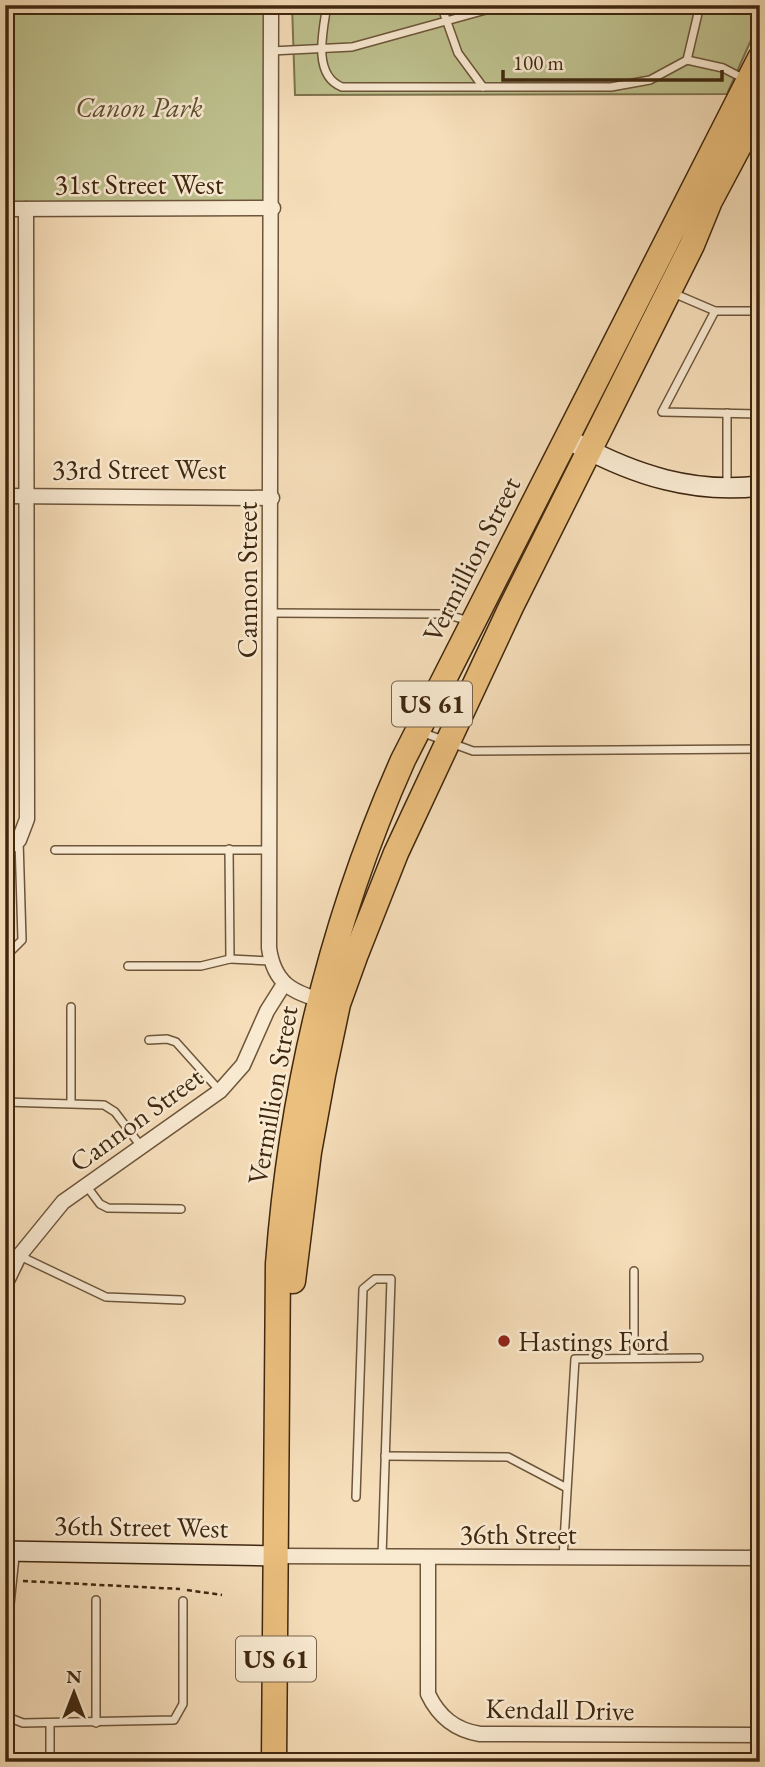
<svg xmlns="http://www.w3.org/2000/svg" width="765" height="1767" font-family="'EB Garamond',serif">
<rect width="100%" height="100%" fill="#f6deba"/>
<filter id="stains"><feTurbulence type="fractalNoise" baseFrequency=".00286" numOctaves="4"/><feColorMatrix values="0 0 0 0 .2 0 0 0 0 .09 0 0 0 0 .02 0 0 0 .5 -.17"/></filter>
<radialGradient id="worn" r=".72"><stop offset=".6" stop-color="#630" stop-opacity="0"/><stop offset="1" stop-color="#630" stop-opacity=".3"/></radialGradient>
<!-- green -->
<g fill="#bec18e" stroke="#7e744e" stroke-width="2">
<path d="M5,5h266l2,203 -259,1c-2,-68 -9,-136 -9,-204z"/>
<polygon points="292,5 760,5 760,20 727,94 295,95"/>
</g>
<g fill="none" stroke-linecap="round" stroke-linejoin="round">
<!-- lane casing -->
<g stroke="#6d553a" stroke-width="10">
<g id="lane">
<path d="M327,5c-4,26 -15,70 15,82h269l39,-7 37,-20 13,-55"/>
<polyline points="441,5 458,53 483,87"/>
<polyline points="271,51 352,47 504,5"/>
<polyline points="687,60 723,68 760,87"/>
<polyline points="673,293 715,311 760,311"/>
<polyline points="715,311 662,412 760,414"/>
<polyline points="727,413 727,486"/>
<polyline points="271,613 445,614 469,621"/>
<polyline points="421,732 473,751 760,749"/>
<polyline points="229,849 230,959 271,961"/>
<polyline points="55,850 270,850"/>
<polyline points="5,957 22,940 19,840"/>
<polyline points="128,966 201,966 230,959"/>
<polyline points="71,1007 71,1102"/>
<polyline points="149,1040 167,1039 176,1042 220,1091"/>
<polyline points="5,1102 104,1105 115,1112 140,1145"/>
<polyline points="85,1184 100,1204 108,1208 181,1209"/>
<polyline points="20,1256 106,1297 181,1300"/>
<polyline points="634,1271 634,1358"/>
<polyline points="385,1456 508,1457 565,1487"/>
<polyline points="356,1497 363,1289 375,1279 391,1279 382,1557"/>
<polyline points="563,1558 575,1359 699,1358"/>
<polyline points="96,1600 96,1723"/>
<polyline points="5,1716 23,1723 174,1720 183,1704 183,1601"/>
<polyline points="50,1723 50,1762"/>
</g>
</g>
<!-- street casing -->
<g stroke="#6d553a" stroke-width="17">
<g id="street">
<path d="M271,5l-2,943c5,35 23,45 56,53"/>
<polyline points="5,209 273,208"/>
<polyline points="5,496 272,498"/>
<polyline points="5,850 19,840 27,819 26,209"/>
<polyline points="5,1285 19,1256 63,1202 220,1091 243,1065 267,1011 284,984"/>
<polyline points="277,1556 760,1558"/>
<path d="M428,1558v136c11,23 27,36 52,40l280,1"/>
<polyline points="5,1618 12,1552"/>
</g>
</g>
<!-- secondary casing -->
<g stroke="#3f270f" stroke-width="22">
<g id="secondary">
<path d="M577,444c58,31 116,50 183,42"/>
<polyline points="5,1551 277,1556"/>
</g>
</g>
<!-- highway casing -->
<g stroke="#3f270f" stroke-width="27">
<g id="highway">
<polyline points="293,1281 309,1152 323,1075 338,1004 356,954 396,853 511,607 692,245 710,201 760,107"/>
<path d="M274,1762l4,-498c13,-173 54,-345 125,-504l357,-702"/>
</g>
</g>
<!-- path -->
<g stroke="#3f270f" stroke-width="2.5" stroke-dasharray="5 3.5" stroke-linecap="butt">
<polyline points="23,1581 180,1589"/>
<polyline points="187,1590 222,1595"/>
</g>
<!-- lane -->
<use href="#lane" stroke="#f9ead2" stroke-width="7"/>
<!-- street -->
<use href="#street" stroke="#f9ead2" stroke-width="14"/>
<!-- secondary -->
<use href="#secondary" stroke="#f9ead2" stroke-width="19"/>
<!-- highway -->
<use href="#highway" stroke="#ebbf7d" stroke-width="24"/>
</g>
<!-- markers -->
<circle fill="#8f2418" stroke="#f9ead2" stroke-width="2.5" cx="504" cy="1341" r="7"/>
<g text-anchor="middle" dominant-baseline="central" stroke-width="5" stroke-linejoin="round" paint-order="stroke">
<!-- shield labels -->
<g fill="#f9ead2" stroke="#77624a" stroke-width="2">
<rect x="392" y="681.5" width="80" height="45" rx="5"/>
<rect x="236" y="1636.5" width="80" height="45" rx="5"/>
</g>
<g font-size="26" font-weight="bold" fill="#3f270f">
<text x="432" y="704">US 61</text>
<text x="276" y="1659">US 61</text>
</g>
<!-- park labels -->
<g font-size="28" font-style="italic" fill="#5f4e2f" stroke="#f9ead2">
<text x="139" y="107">Canon Park</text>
</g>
<!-- street labels -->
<g font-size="28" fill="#3f270f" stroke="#f9ead2">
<text x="139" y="184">31st Street West</text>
<text x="139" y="469">33rd Street West</text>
<text transform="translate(471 559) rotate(-63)">Vermillion Street</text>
<text transform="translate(247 580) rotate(-90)">Cannon Street</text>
<text transform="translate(272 1095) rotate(-80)">Vermillion Street</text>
<text transform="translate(136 1119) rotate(-36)">Cannon Street</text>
<text transform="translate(141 1526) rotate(1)">36th Street West</text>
<text x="518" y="1534">36th Street</text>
<text transform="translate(560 1709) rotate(1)">Kendall Drive</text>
</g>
<!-- poi labels -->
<g font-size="28" fill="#3f270f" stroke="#f9ead2" text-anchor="start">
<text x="518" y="1341">Hastings Ford</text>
</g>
</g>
<!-- margin -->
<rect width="765" height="1767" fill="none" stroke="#f6deba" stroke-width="28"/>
<rect x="7" y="7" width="751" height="1753" fill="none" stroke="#3f270f" stroke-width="3.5"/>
<rect x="14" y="14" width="737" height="1739" fill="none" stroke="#3f270f" stroke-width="2"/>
<!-- north arrow -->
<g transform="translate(74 1693)" stroke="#f9ead2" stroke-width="5" paint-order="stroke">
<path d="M0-5L12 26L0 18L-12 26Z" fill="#3f270f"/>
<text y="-10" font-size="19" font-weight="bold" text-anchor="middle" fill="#3f270f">N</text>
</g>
<!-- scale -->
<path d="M503 70v10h219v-10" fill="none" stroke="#3f270f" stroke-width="3.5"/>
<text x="513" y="70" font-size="21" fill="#3f270f" stroke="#f9ead2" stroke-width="5" paint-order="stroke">100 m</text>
<rect width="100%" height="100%" filter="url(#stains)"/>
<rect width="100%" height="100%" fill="url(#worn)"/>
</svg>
